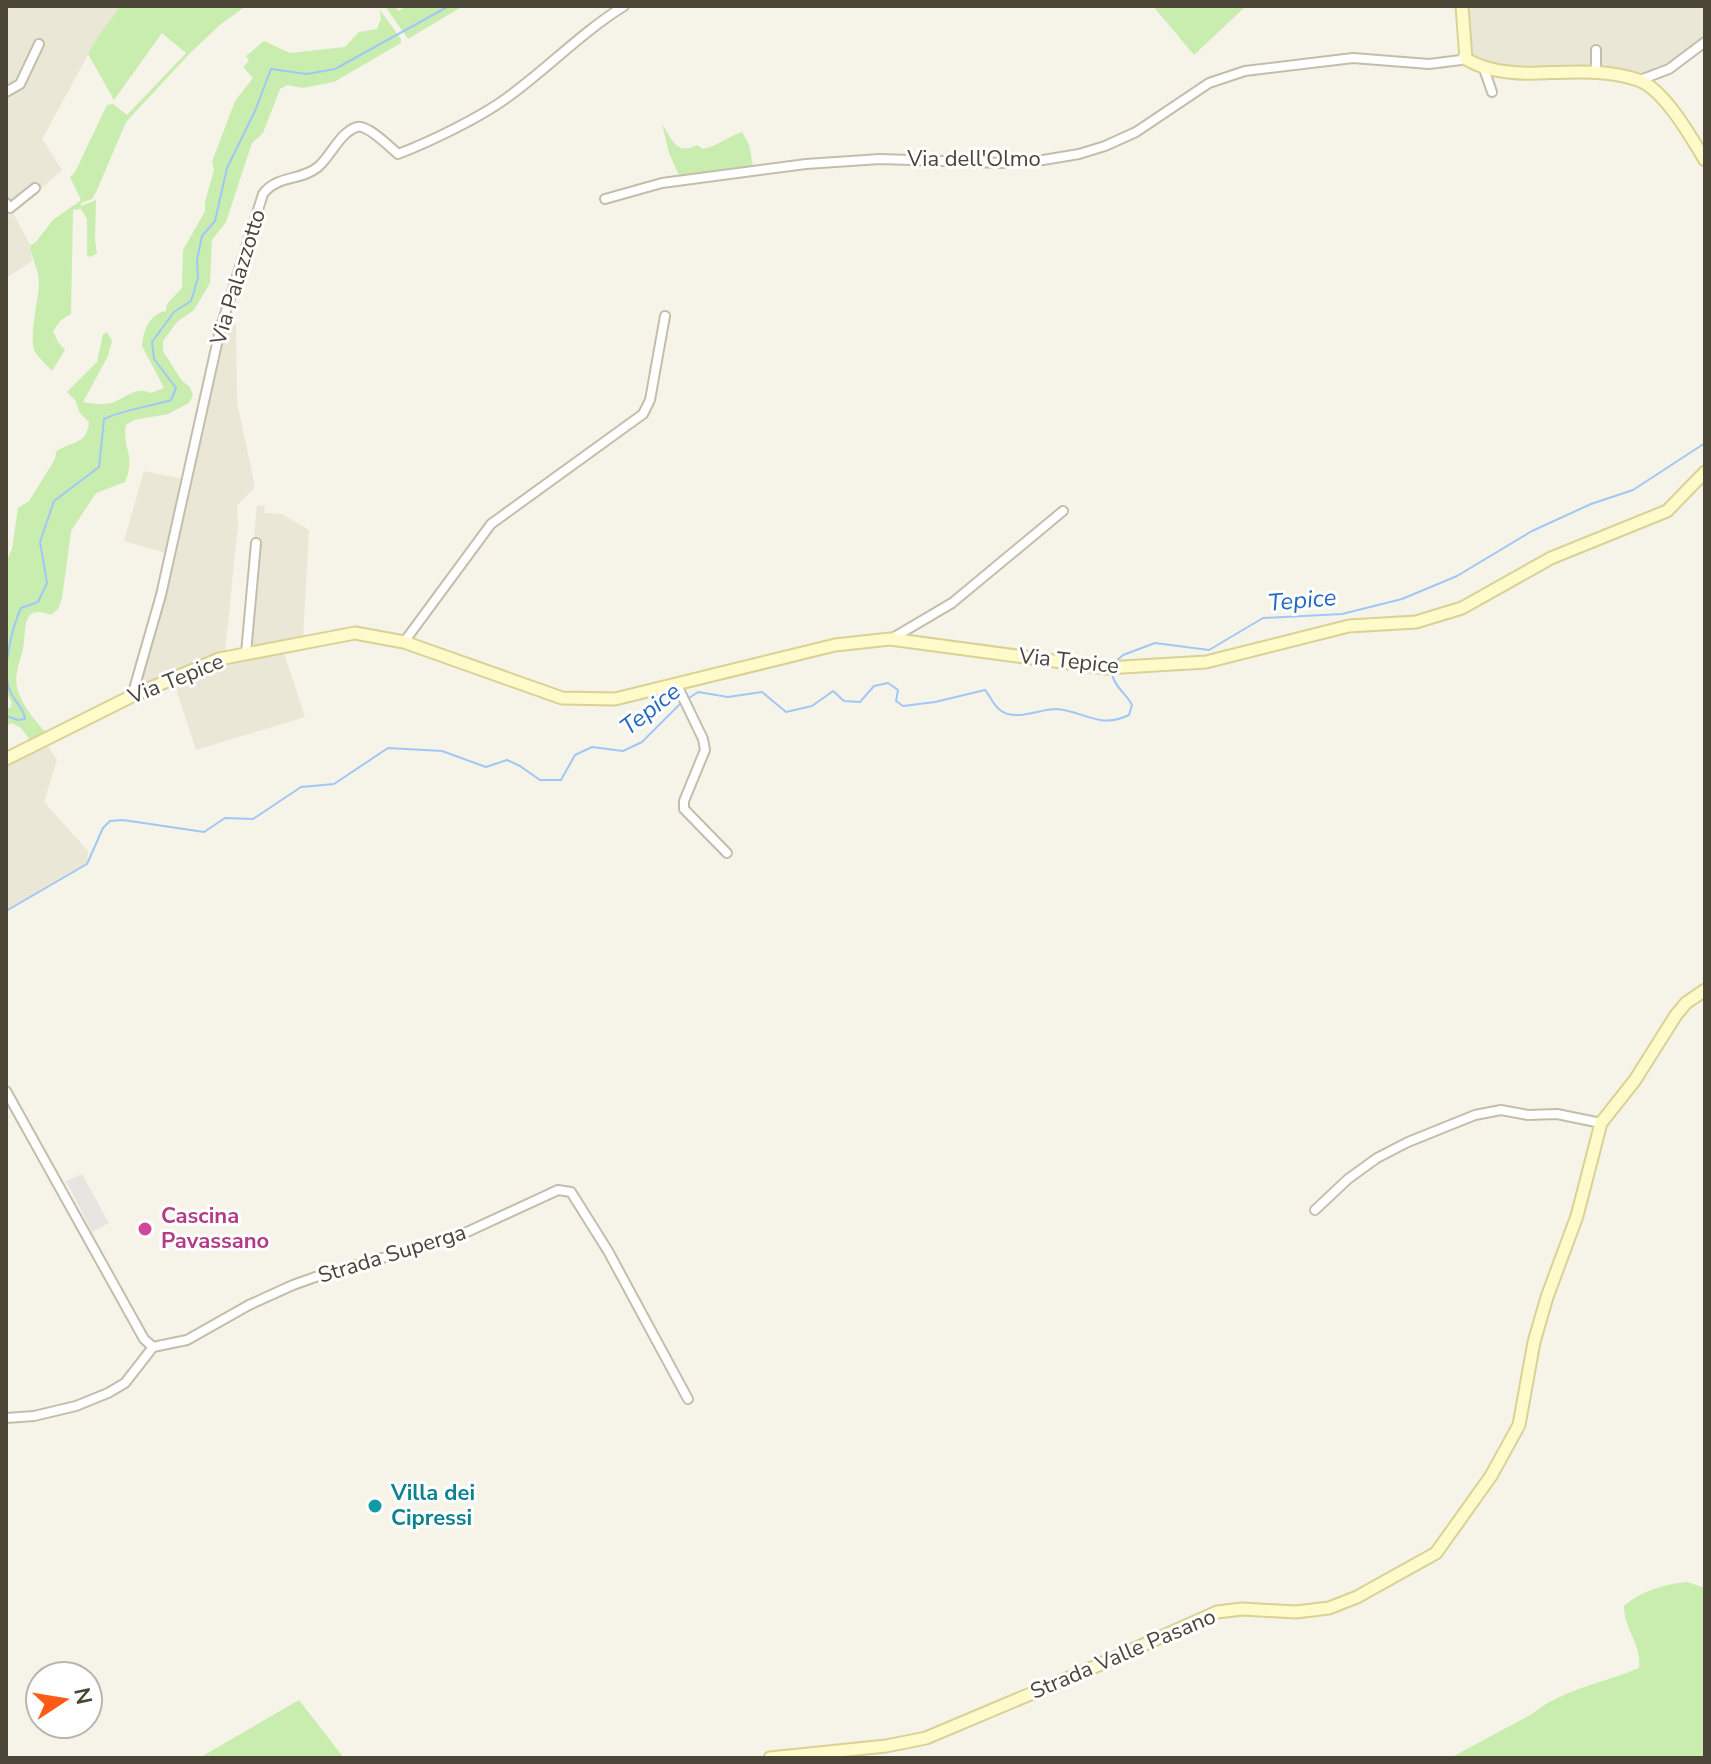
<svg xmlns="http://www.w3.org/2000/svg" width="1711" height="1764" font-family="'Nunito Sans',sans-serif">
<rect width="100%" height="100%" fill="#f6f4e9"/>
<!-- residential -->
<g fill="#eae7d7">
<polygon points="6,6 121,6 99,35 42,139 62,170 13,213 30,245 32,261 6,278"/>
<polygon points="1473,6 1705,6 1705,38 1667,65 1651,72 1639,74 1581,67 1518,68 1484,62 1468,56 1466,16"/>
<polygon points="220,319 236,324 237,402 255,487 237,506 238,524 225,653 243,650 257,505 265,506 264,513 282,514 309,530 303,639 283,650 305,717 196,750 173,680 130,691 166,553 124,541 144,471 183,479"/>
<polygon points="40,735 57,760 44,802 88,851 87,864 6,911 6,752"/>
</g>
<!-- green -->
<g fill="#c8edaf">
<path d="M121,6h125l-25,18 -29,27 -66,71 -29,68 -5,9 -11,4v3l15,-6 -1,40 2,13 -6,4 -4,-2v-36l-6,-10 -8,1 -2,104 -10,6 -8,11 5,11 7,8 -13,21c-5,-6 -13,-13 -17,-19 -7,-13 4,-54 4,-70 0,-13 -8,-24 -9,-37l5,-2 18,-23 28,-20 -11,-23 5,-5 32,-67 6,-1 14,11 59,-62 -24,-20 -48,67 -26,-46 11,-19z"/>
<polygon points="385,6 395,6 398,11 407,6 463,6 408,39"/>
<polygon points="1153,6 1246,6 1194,55"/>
<path d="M380,10l21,29v4l-67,39 -31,6 -16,-3 -7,4 -17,44 -11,10 -26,79 -14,18 -2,43 -16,27 -17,12 -14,19v10l19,30 8,6 3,8 -4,8 -21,11 -34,6 -8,5c-5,23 11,29 -1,57l-29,11 -25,38 -9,68 -4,10 -7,6c-31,-12 -24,16 -28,34 -3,13 -10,28 -5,42 5,16 17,29 28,42l-16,7 -9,-12 -9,-5 -6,3v-18h4l2,-5 -6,-11v-130l6,-13 6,-41 11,-7 26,-42 1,-7c13,-11 31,-6 33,-30l-9,-9 -5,-13 -8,-8 30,-30 6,-28 4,-2 5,9 -4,15 -25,46c10,2 20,3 29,1 14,-5 24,-17 39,-10l13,-5 -22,-42c1,-15 8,-33 24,-35l1,-7 15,-16 1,-38 22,-39v-9l9,-32 -2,-8 23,-61 18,-23 -10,-11 6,-6 -3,-5 18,-15 26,12 55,-6 14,-15 18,-3 4,-10z"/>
<path d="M662,124c10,15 14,32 35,21l6,4c15,-3 24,-12 39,-17l7,13 4,21 -73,12 -11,-25z"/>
<path d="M1687,1582l18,6v170h-255l82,-44c30,-25 72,-31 107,-46 3,-24 -15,-38 -15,-62 17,-15 40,-22 63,-24z"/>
<polygon points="299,1700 344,1758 199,1758"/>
</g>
<!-- parking -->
<polygon fill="#e7e5e1" points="82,1174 109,1223 92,1232 66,1181"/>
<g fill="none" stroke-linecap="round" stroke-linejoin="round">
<!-- stream -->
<g stroke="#a1c7f7" stroke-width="2">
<polyline points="1114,663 1123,655 1155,643 1209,650 1263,618 1342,614 1402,599 1457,576 1532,531 1591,504 1633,490 1705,443"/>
<path d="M689,698l9,-6 30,5 34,-5 24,20 26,-6 21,-15 11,10 16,1 14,-16 14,-3 10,7 -2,11 7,5 32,-4 50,-12c5,6 9,16 15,20 15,12 39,-1 56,-1 26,1 43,21 73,6l3,-10c-6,-12 -17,-17 -20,-31"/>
<path d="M6,716l12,4 7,-1c-1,-12 -11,-17 -15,-28 -9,-21 2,-63 11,-83l17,-6 9,-19 -7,-41 14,-41 45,-34 5,-48c21,-10 45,-12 67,-19l5,-12 -22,-29 -2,-17 22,-30 17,-11 7,-23 -1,-18 5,-24 13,-15 12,-53 28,-57 16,-42 36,5 28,-5 114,-63"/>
<polyline points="6,911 87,864 103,828 110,821 123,820 204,832 225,818 253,819 301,787 334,784 388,748 442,751 486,767 507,760 520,766 540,780 561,780 575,755 592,747 623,751 642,742 683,701"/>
</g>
<!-- street casing -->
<g stroke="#c2beab" stroke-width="12">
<g id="street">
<polyline points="1483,66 1492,92"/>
<polyline points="1596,74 1596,50"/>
<polyline points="1640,80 1669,69 1705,42"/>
<polyline points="6,92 20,84 39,44"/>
<polyline points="605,199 662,183 806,164 880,159 1002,163 1043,160 1079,154 1105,146 1136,132 1209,83 1245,71 1353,58 1429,64 1461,60 1464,55"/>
<polyline points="6,203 10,208 35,188"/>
<polyline points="891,639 952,603 1063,511"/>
<polyline points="404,642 491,524 643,414 650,400 665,316"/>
<polyline points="246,653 256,543"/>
<polyline points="676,683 703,739 705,750 684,801 684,809 727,853"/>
<path d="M132,696l29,-101 59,-265 43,-136c14,-19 38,-13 55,-27 13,-11 22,-35 39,-40 10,-3 33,20 41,27 32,-12 83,-37 110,-57 40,-29 74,-65 116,-91"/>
<polyline points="6,1091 144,1339 153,1347"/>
<polyline points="1315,1210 1348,1179 1377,1158 1408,1142 1475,1115 1501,1110 1528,1115 1557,1114 1601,1123"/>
<polyline points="6,1418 34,1416 76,1406 108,1393 125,1383 153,1347 187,1340 249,1305 293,1285 321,1275 454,1238 558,1190 571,1192 608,1251 688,1399"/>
</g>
</g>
<!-- secondary casing -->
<g stroke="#dad195" stroke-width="15">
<g id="secondary">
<path d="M1462,6l4,53c20,12 49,15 73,14 31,-1 68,-4 99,7 26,9 53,57 67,80"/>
<polyline points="6,759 132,696 219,659 355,633 404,642 562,698 615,699 835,645 890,639 1106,668 1206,662 1349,626 1416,622 1462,608 1551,558 1667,511 1705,472"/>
<polyline points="770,1758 886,1746 926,1738 1085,1671 1217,1612 1242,1609 1296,1612 1329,1608 1357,1597 1436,1553 1491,1476 1519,1425 1534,1342 1547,1297 1577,1216 1601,1123 1635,1080 1676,1015 1686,1003 1705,990"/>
</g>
</g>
<!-- street -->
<use href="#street" stroke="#fff" stroke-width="8"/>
<!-- secondary -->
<use href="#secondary" stroke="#fffaca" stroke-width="11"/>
</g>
<!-- markers -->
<circle fill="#d1479c" stroke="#fff" stroke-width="3" cx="145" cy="1229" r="8"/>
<circle fill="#0f9aa8" stroke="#fff" stroke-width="3" cx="375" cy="1506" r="8"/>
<g text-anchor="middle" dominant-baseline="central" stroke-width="6" stroke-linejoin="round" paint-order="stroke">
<!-- street labels -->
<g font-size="22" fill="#4a4536" stroke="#fff">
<text x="974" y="159">Via dell'Olmo</text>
<text transform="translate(238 277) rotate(-73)">Via Palazzotto</text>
<text transform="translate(1069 661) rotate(6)">Via Tepice</text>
<text transform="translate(176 679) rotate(-22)">Via Tepice</text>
<text transform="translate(392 1254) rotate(-17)">Strada Superga</text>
<text transform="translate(1123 1654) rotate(-23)">Strada Valle Pasano</text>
</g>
<!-- hotel labels -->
<g font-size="22" font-weight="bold" fill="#b23c85" stroke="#fff" text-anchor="start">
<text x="161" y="1216">Cascina<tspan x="161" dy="25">Pavassano</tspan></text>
</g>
<!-- culture labels -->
<g font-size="22" font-weight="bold" fill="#0d838f" stroke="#fff" text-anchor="start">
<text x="391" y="1493">Villa dei<tspan x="391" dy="25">Cipressi</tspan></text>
</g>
<!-- water labels -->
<g font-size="24" font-style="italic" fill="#2569c1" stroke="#fff">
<text transform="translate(1302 600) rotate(-5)">Tepice</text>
<text transform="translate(650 709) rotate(-38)">Tepice</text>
</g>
</g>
<!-- border -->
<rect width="1711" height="1764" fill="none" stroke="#4a4536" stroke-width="16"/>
<!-- north arrow -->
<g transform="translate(64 1700) rotate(78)"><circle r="38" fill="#ffffff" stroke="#b7b5af" stroke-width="2"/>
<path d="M0-6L14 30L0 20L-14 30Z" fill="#ff5b17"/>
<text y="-12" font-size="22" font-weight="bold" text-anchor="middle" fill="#4a4536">N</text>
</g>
</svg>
